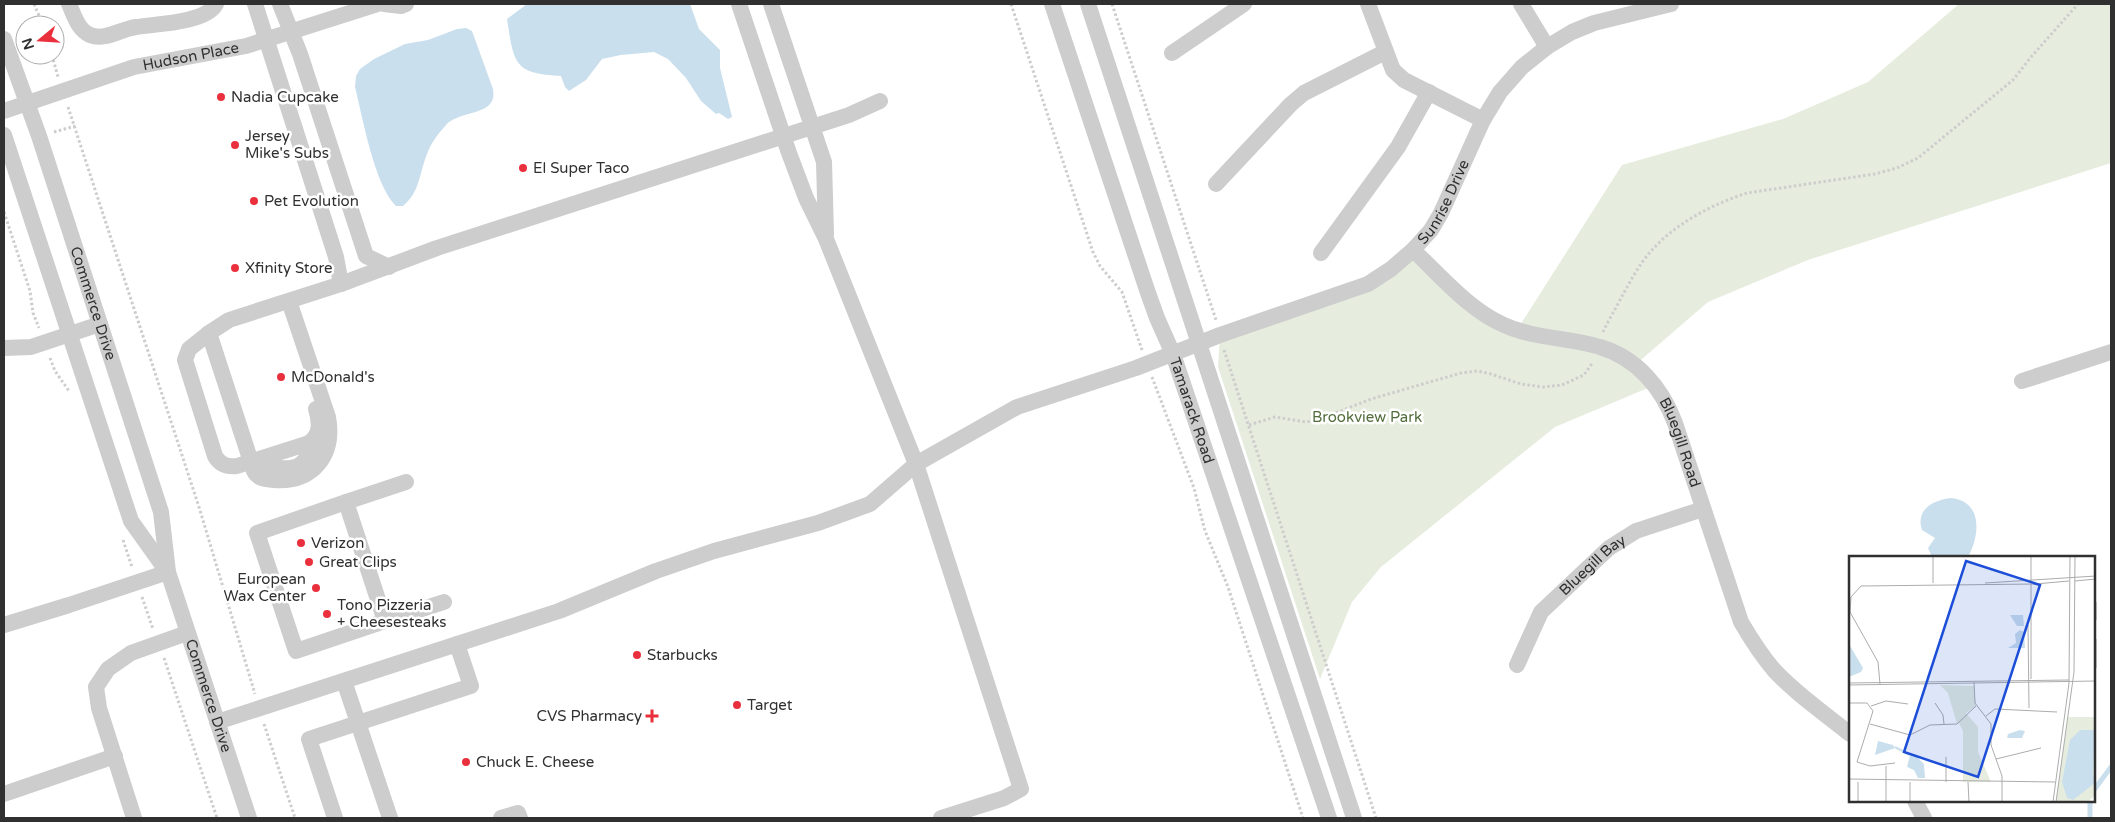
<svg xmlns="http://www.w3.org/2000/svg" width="2115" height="822" font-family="'Varela Round',sans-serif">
<rect width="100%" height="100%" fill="#fff"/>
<!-- green -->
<polygon fill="#e6edde" points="1959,4 2111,4 2111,163 1808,260 1708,302 1635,365 1655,385 1555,427 1381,567 1352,602 1320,679 1218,367 1220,335 1345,292 1413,250 1517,330 1622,165 1783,119 1868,82"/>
<!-- water -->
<g fill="#cadfed">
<path d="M527,4h163l9,25 21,21v18l12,49 -4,2 -9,-6 -3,1 -15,-13 -15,-23 -18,-19 -14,-7 -33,3 -19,4 -16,21 -17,11 -4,-4 -4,-11c-48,-2 -47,-13 -54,-57z"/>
<path d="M466,28l6,3 21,58c5,28 -32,20 -47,36 -8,9 -15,18 -19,29 -8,20 -7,38 -24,52h-7c-22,-22 -33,-87 -41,-119l1,-11 4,-7 14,-10 31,-15 23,-4 29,-11z"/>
<path d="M1951,498c32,3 29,38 17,59h-36l-4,-9 7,-10 -13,-8c-7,-21 12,-30 29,-32z"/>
</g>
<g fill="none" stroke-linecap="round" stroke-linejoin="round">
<!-- stream -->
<g stroke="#cadfed" stroke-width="5">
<polyline points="2094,790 2111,767"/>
<polyline points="2090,818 2090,801"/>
</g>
<!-- path -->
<g stroke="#cdcdcd" stroke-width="3" stroke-dasharray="2.5 2.5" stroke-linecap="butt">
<polyline points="34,4 43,25"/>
<polyline points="1011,4 1093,252 1100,266 1122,292 1142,350"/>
<polyline points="1112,4 1216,320"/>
<polyline points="52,55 58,77"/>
<polyline points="68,107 199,507 255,694"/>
<polyline points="54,132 75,126"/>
<polyline points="4,212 30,291 33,313 39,328"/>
<path d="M1603,332c5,-11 12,-22 18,-34 9,-16 18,-34 31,-48 24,-27 61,-46 95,-57l128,-19 22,-6 21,-10 95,-78 18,-23 47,-53"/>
<polyline points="1224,350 1376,818"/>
<polyline points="50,358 55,371 69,391"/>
<polyline points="1152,377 1194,488 1205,531 1228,587 1303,818"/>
<polyline points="1249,425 1275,417 1306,422 1318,420 1371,399 1461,373 1477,371 1491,374 1521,384 1543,387 1562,385 1584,375 1593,362"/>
<polyline points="123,540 132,567"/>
<polyline points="142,597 153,629"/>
<polyline points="164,658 217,818"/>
<polyline points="264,724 295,818"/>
</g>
<!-- minor -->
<g stroke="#cdcdcd" stroke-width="16">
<path d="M69,4c5,11 9,26 21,31 15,6 31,-6 46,-8 19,-3 70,-4 80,-23"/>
<polyline points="255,4 336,257 341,284"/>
<polyline points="280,4 300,54 366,256 389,267"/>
<polyline points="384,4 401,6 406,4"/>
<polyline points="739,4 789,153 806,198 826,239 916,464 1021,789 1004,798 941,818"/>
<polyline points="771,4 824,162 826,234"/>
<path id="s1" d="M1052,4l95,286 10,28 16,36 156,464"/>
<polyline points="1088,4 1354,818"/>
<polyline points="1368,4 1393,70 1404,80 1483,120"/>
<polyline points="1521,4 1547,47"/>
<path id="s2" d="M4,39l35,97 122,376 7,60 81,246"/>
<polyline points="1172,53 1244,4"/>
<path id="s3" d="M4,111l130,-44 112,-21 132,-42"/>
<polyline points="4,135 131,521 166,570"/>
<polyline points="1216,184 1291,104 1304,93 1385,52"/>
<path id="s4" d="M1413,250c28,26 55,59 91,75 30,14 65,12 96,22 37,11 62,41 75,76l66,199c10,17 20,33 33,48 22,24 50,43 76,64"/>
<polyline points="1321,253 1398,147 1429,92"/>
<path d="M289,301l39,116c7,38 -15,66 -54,63 -9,-1 -16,-1 -20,-9l-45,-138 20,-13 112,-36 96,-36 412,-133 31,-14"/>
<path d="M209,333l-20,16 -4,11 30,96c5,9 12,11 22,10l72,-23c12,-8 11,-21 7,-34"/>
<polyline points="4,348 31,347 100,324"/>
<polyline points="2022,381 2111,352"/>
<path d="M253,463c37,7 50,14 64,-27"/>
<polyline points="406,482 346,502 385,621 444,602"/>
<polyline points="346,502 257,533 296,651 385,621"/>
<polyline points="4,625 69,605 168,572"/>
<path id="s5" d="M1517,665l24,-53 68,-64 27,-17 67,-22"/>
<polyline points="344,681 390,818"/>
<path id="s6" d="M217,722l342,-111 97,-40 58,-20 104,-28 52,-19 46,-40 101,-57 119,-39 84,-33 148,-51 23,-15 22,-19 18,-20 10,-17 42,-93 17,-28 22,-25 25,-20 25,-15 22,-9 77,-19"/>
<polyline points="4,794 115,756"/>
<polyline points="1915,801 1924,818"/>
<polyline points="134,818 99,708 96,687 108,669 131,653 187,633"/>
<polyline points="335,818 309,739 471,686 457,644"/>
<polyline points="501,818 518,813 520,818"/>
</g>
</g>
<!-- markers -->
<g fill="#e9303c" stroke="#fff" stroke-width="2">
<circle cx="221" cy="97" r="5"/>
<circle cx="235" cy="145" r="5"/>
<circle cx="523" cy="168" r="5"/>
<circle cx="254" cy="201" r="5"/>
<circle cx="235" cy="268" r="5"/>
<circle cx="281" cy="377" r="5"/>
<circle cx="301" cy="543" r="5"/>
<circle cx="309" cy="562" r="5"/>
<circle cx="316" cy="588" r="5"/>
<circle cx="327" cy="614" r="5"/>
<circle cx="637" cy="655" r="5"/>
<circle cx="737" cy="705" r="5"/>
<path d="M649.5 708.5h5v5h5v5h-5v5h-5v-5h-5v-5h5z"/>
<circle cx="466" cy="762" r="5"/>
</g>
<g text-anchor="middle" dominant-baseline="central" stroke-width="5" stroke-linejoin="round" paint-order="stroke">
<!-- street labels -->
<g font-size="15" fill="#303030" stroke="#fff">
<text stroke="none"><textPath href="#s3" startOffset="195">Hudson Place</textPath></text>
<text stroke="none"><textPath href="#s6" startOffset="1352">Sunrise Drive</textPath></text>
<text stroke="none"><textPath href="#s2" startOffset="279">Commerce Drive</textPath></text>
<text stroke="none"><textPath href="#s1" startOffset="430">Tamarack Road</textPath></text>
<text stroke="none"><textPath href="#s4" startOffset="348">Bluegill Road</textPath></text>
<text stroke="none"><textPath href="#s5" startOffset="128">Bluegill Bay</textPath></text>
<text stroke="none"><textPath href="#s2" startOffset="689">Commerce Drive</textPath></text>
</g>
<!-- poi labels -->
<g font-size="15" fill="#303030" stroke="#fff" text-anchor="start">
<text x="231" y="97">Nadia Cupcake</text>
<text x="245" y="136">Jersey<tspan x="245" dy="17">Mike's Subs</tspan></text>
<text x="533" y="168">El Super Taco</text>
<text x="264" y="201">Pet Evolution</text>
<text x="245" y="268">Xfinity Store</text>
<text x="291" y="377">McDonald's</text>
<text x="311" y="543">Verizon</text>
<text x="319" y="562">Great Clips</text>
<text x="306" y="579" text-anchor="end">European<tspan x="306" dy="17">Wax Center</tspan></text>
<text x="337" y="605">Tono Pizzeria<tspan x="337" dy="17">+ Cheesesteaks</tspan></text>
<text x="647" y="655">Starbucks</text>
<text x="747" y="705">Target</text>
<text x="642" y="716" text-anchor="end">CVS Pharmacy</text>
<text x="476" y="762">Chuck E. Cheese</text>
</g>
<!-- park labels -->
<g font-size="15" fill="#526d3c" stroke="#fff">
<text x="1367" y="417">Brookview Park</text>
</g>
</g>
<!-- overview -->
<g transform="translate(1849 556)">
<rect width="246" height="246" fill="#fff"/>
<path d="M91,129l34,1 2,20 -10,7 12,14v25l13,30h-28v-51l-4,-8 -2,1 -9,-31zM219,161h27v78l-7,7h-32z" fill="#e6edde"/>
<path d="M161,59h13l1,11h-7zM171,74l4,2 1,16h-17l8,-5 -1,-9zM0,88l14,24 -2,4 -12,5zM171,174l5,1 -3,7h-15l1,-4zM231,174h15l-2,43 2,10 -22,17 -6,-2 -5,-16 8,-42zM29,185l15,4 2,3 -20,7zM61,199l6,1 8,8 1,14h-7l-4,-8 -7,-3z" fill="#cadfed"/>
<path fill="none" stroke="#cadfed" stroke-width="2.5" d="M46,191l15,8"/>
<path fill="none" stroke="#acacac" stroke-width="1" d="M84,0v27M226,25l21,-2M136,27l111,-7M247,46v18M179,69l1,83M247,83v29M182,123v-123M125,126l1,21 16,21v21l11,31v26M0,127l220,-3M31,128l-2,-22 -28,-50 1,-15 10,-11 174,-2 34,-3M0,129l247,-4M0,147h18l6,8 -16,51 13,4 25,-3M86,147l8,12 1,9M22,150l15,-5 22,3M137,160l9,-7 62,3M21,168l40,11 20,-10 27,-1 19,-18M97,201v25M147,203l45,-11M0,223l206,3M61,226v20M119,226l1,20M9,246v-20M37,246v-36M204,246l16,-119 1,-127M207,246l18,-130 1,-116"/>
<path fill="#1d4ed8" fill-opacity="0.15" stroke="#1d4ed8" stroke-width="2.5" d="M117,5l74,24 -62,192 -74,-25z"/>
<rect width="246" height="246" fill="none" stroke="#303030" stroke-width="2.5"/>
</g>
<!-- border -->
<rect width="2115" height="822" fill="none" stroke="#303030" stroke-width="10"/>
<!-- north arrow -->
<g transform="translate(40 40) rotate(252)"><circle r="24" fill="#ffffff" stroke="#acacac"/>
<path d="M0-4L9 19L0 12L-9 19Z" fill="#e9303c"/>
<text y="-8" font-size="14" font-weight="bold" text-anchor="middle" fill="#303030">N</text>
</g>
</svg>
